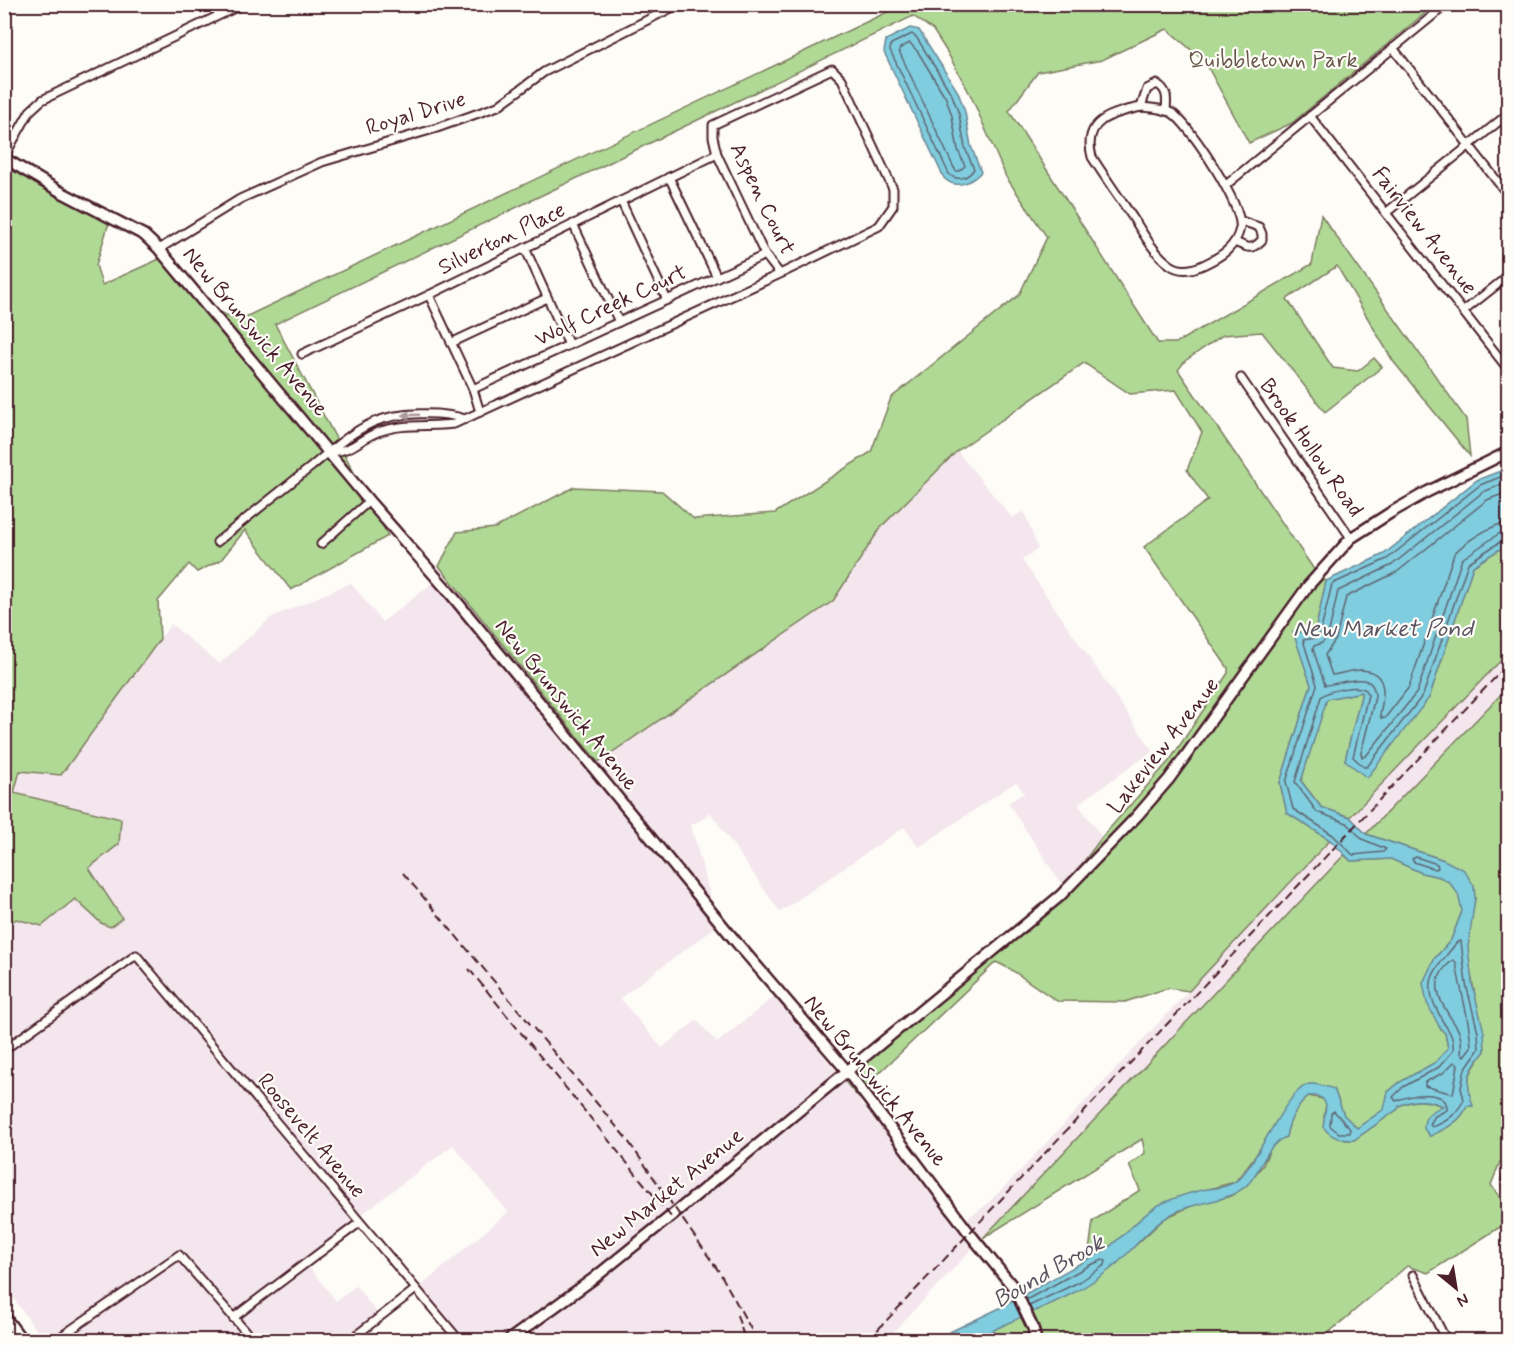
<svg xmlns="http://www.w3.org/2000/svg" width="1513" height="1345" font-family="Mynerve,sans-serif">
<rect width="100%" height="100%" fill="#fdfcf7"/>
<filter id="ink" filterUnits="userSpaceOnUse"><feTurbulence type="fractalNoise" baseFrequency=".0167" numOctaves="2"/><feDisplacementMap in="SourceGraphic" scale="12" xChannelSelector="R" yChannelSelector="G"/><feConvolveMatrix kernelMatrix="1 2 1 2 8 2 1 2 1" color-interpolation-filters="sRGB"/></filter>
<g filter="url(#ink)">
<!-- built -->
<g fill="#f4e6ed">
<polygon points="957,451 1012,518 1024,511 1038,549 1022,560 1153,751 1078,804 1102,837 1064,888 1008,803 1024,793 1016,782 919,847 904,827 780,912 710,812 704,818 691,825 718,925 620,998 662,1048 697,1020 717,1043 776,995 895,1146 964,1220 985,1206 1017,1174 1330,840 1344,855 886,1340 466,1340 420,1287 508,1212 453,1145 303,1259 336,1301 356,1286 380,1317 353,1340 43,1340 5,1286 4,928 16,919 42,926 75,898 101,923 89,868 119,844 121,819 13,794 20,771 61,774 171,624 219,664 272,617 351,583 382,622 429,586 439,566 598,762 833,601 881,527"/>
<polygon points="1508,653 1508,687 1366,834 1350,817"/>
</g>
<!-- green -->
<g fill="#b0d995" stroke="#7d7c60" stroke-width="1.5">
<polygon points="1427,4 1430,9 1292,123 1249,143 1205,62 1167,29 1102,60 1038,72 1009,111 1158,343 1176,343 1312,264 1321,215 1466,419 1470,456 1393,361 1337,266 1287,299 1333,368 1358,371 1374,358 1382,367 1325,412 1262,332 1223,335 1185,361 1178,370 1313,568 1326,581 1315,632 1294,633 1311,685 1280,783 1287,813 1330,840 1189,991 1168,988 1125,1002 1057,1001 1010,969 996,962 856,1095 838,1073 1064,888 1102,837 1170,760 1228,673 1228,668 1144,547 1208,500 1187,470 1202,432 1176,390 1130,394 1084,363 957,451 881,527 833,601 598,762 439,566 457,532 495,528 574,487 662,491 694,519 775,513 871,452 891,398 1019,295 1047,237 1006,177 971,96 947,52 933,30 913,16 275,324 388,536 291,590 245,530 221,560 197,572 189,564 158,601 160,639 61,775 20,771 14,793 121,819 119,844 89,868 122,918 110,927 101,923 75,899 42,926 16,919 5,928 5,159 111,216 96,265 102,285 166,256 204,306 239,320 902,5"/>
<polygon points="1508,544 1508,653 1350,817 1321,807 1301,781 1326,699 1362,692 1345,760 1429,698 1473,566"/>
<path d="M1508,687v398l-7,4 7,17v49l-8,7 -9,23 17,24v13l-80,51 -21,-7 -87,74h-350l114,-54 26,-17 55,-51 33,-15 31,-6 16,-10 18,-22 7,-16 8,-9 8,-3c3,-18 10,-28 22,-41l15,3 3,5 -2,13 21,23h9l44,-31 1,-3c15,-7 30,-7 45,1l-14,29c15,-7 31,-14 37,-30h5c-8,-28 -3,-33 13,-55 -3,-34 -15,-67 -17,-101 -1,-17 5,-35 7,-52l-31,-38 -78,-26z"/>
<polygon points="1344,855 1351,861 1391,859 1422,873 1440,877 1449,882 1459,894 1462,911 1451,940 1435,958 1423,983 1440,1028 1445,1033 1448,1048 1436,1062 1400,1082 1388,1092 1385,1109 1357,1128 1344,1116 1334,1089 1310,1084 1281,1114 1256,1155 1235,1182 1179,1197 1100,1254 1088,1259 1093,1221 1140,1190 1129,1165 1145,1153 1142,1139 983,1238"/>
</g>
<!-- water -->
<g fill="#7fcdde" stroke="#6a8796" stroke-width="1.5">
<path d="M910,28l9,2 39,62 7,20 6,34 10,26c-10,11 -26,18 -37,6l-60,-126 2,-12z"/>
<path d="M1508,468v76l-35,22 -44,132 -62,80 -22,-18 17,-68 -35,7 -26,82 20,26 29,10 16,17 78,26 20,10 10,16 1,12 -7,49 4,36 12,49 1,19c-17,22 -21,27 -12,55h-6c-6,16 -22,23 -37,30l-6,-7c-1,-14 8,-18 19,-23 -15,-7 -30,-7 -44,0l-1,3 -44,31c-14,0 -22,-2 -31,-13l3,-22 -3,-6 -6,-3h-9c-12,13 -19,23 -22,41 -21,8 -24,34 -39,48 -22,20 -56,15 -80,32 -19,12 -36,35 -54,50 -31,26 -73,41 -109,58 -11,5 -23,13 -34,15 -11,3 -25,0 -37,0l69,-33 86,-48c28,-11 44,-37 69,-53 13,-7 29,-12 44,-16 11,-2 26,-2 35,-9 22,-16 51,-96 75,-97 7,-1 16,3 23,5l10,26 13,13 27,-19 4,-17 12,-10 36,-20 12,-14 -3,-15 -5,-5 -13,-25 -4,-20 12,-25 16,-18 11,-29 -4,-17 -9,-12 -9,-5 -18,-4 -31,-14 -40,2 -21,-21 -43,-27 -7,-30 31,-98 -18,-53h22l11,-51 58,-27 93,-74z"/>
</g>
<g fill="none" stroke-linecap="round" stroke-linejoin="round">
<!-- shore -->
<g stroke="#5f6573" stroke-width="1.5">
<path d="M912,34l5,4 35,57 7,19 6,34 9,21c-6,9 -17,13 -25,5l-59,-124 1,-6z"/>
<polygon points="910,43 918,52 946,98 952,116 958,150 965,166 959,171 956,171 953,166 899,51 900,48"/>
<path d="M1508,474l-28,11 -93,74 -55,25 -12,50 -4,4 -13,2 14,45 -31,97 7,27 40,26 20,20 30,-3 3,-3 -24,-10 -15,-16 -30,-11 -22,-30 26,-85c7,-7 37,-13 45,-7l2,5 -15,62 11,10h3l56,-72 45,-132 35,-23 5,-1"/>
<path d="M1508,482l-25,10 -91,73 -54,26 -10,45 -6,7 -8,3 -1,3 12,36c17,-1 50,-17 50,12l-14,56 1,4 4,-1 51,-64 45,-133 38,-26 8,-1"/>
<path d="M1508,492l-21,8 -90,72 -51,25 -10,42 -11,16 7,20c9,-1 19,-5 29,-5 28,1 23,27 19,45l1,3h4l24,-31 45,-133c9,-11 40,-31 54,-31"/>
<polygon points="1416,857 1437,864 1438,868 1435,869 1414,862 1412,859"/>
<path d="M1461,941l5,43 12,48 1,17 -14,20 -4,19 3,12c-8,14 -16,22 -32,27l-2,-3 5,-8 12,-6c2,-23 -39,-15 -51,-9l-3,-4 10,-10 36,-20 14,-16c1,-11 -2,-18 -8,-26 -4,-5 -6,-12 -9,-17 -15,-31 4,-43 21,-66z"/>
<path d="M1453,960l3,2c4,29 14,57 15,85l-7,9 -3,-3c1,-8 0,-20 -5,-27 -15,-23 -31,-44 -3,-66z"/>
<polygon points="1454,1062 1458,1065 1453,1094 1425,1086 1425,1082 1443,1073"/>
<polygon points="1334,1111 1350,1129 1350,1133 1339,1133 1330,1126 1331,1113"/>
<polyline points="1026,1300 1090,1265 1103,1260 1106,1261 1105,1265 1081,1281 1029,1306"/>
</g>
<!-- street casing -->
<g stroke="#4a1f2b" stroke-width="11">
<g id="street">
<polyline points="1506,4 1508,8"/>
<polyline points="1393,48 1508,195"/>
<path d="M1141,107c10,1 22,1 31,6 18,11 72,95 68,115 -4,20 -20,29 -37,37 -11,5 -24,7 -34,-1 -15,-11 -24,-28 -34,-43 -14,-21 -29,-42 -43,-64 -10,-37 20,-44 49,-50z"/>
<path d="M1141,107l6,-18 10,-5c11,6 10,15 9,27"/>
<polyline points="1310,116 1508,369"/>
<polyline points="4,157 30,111 42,100 243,4"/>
<polyline points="669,177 717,277"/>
<polyline points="1226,185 1447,4"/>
<polyline points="621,201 667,300"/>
<polyline points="1387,212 1508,114"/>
<polyline points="573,224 619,322"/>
<path d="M1235,242c13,6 16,9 27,-2v-6l-3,-7 -18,-6"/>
<polyline points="525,248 569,345"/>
<polyline points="159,249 240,199 322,162 437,128 498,106 544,72 679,4"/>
<polyline points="429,295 473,389 480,412"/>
<polyline points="1464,311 1508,276"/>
<polyline points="451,343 547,298"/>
<polyline points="302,354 429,295 717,154"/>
<polyline points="1241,378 1351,538"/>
<polyline points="473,389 765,255"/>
<path d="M330,452c26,-2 27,-12 48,-20 24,-9 50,-5 76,-8l326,-150 99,-48 14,-20v-17l-51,-110 -10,-10 -119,56v12l4,17 48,101 15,19"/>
<path d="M217,542c31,-25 62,-50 94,-75 19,-16 40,-35 63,-45 24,-10 68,-11 91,-3"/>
<polyline points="321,544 369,501"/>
<polyline points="4,1050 136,955 459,1340"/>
<polyline points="1508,1172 1506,1180 1508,1187"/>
<polyline points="1413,1275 1446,1340"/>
<polyline points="233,1318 359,1223"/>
<polyline points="56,1340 179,1255 253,1340"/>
<polyline points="350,1340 416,1289"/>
</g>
</g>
<!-- secondary casing -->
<g stroke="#4a1f2b" stroke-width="14">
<g id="secondary">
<polyline points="4,158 61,192 144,235 159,249 369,501 449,592 737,943 847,1071 970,1234 1014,1288 1033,1328 1036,1340"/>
<polyline points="4,1316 22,1340"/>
<polyline points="509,1340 593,1279 671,1216 1060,896 1137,816 1169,779 1308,586 1351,538 1390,513 1427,492 1508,452"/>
</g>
</g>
<!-- street -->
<use href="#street" stroke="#fdfcf7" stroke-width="7"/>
<!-- secondary -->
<use href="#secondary" stroke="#fdfcf7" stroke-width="9"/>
<!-- rail -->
<g stroke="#4a1f2b" stroke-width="2" stroke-dasharray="9 4.5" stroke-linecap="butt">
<polyline points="403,873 626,1138 720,1273 757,1340"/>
<polyline points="469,969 672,1218"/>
<polyline points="737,1315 745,1340"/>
<polyline points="868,1340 1508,664"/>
</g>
</g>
<!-- one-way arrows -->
<defs><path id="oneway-solid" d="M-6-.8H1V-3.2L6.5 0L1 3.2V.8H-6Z" transform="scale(1.5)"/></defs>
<use fill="#ac999b" href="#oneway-solid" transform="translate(411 415) rotate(178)"/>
</g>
<g text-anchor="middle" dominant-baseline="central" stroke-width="4.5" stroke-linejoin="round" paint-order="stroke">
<!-- park labels -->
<g font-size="22" fill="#69574b" stroke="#fdfcf7">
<text x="1273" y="61">Quibbletown Park</text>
</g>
<!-- street labels -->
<g font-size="22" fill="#4a1f2b" stroke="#fdfcf7">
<text transform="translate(416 114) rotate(-17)">Royal Drive</text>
<text transform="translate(762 199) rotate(64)">Aspen Court</text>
<text transform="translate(1424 231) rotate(52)">Fairview Avenue</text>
<text transform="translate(502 239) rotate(-26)">Silverton Place</text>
<text transform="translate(611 306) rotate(-25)">Wolf Creek Court</text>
<text transform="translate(255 332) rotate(50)">New Brunswick Avenue</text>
<text transform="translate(1311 448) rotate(55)">Brook Hollow Road</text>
<text transform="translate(566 705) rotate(51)">New Brunswick Avenue</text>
<text transform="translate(1164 746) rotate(-52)">Lakeview Avenue</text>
<text transform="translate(875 1081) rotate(51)">New Brunswick Avenue</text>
<text transform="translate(311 1136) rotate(50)">Roosevelt Avenue</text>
<text transform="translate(667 1193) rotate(-39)">New Market Avenue</text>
</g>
<!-- water labels -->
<g font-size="24" font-style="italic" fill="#5a5361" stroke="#fdfcf7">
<text x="1383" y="629">New Market Pond</text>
<text transform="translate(1049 1272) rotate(-30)">Bound Brook</text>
</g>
</g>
<!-- margin -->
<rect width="1513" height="1345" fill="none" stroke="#fdfcf7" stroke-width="24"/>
<rect x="12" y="12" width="1489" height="1321" fill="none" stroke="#4a1f2b" stroke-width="2" filter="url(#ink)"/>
<!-- north arrow -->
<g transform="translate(1456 1288) rotate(150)" stroke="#fdfcf7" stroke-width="4.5" paint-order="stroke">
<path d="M0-4.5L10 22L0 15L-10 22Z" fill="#4a1f2b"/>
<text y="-9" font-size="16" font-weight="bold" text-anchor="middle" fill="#4a1f2b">N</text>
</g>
</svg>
